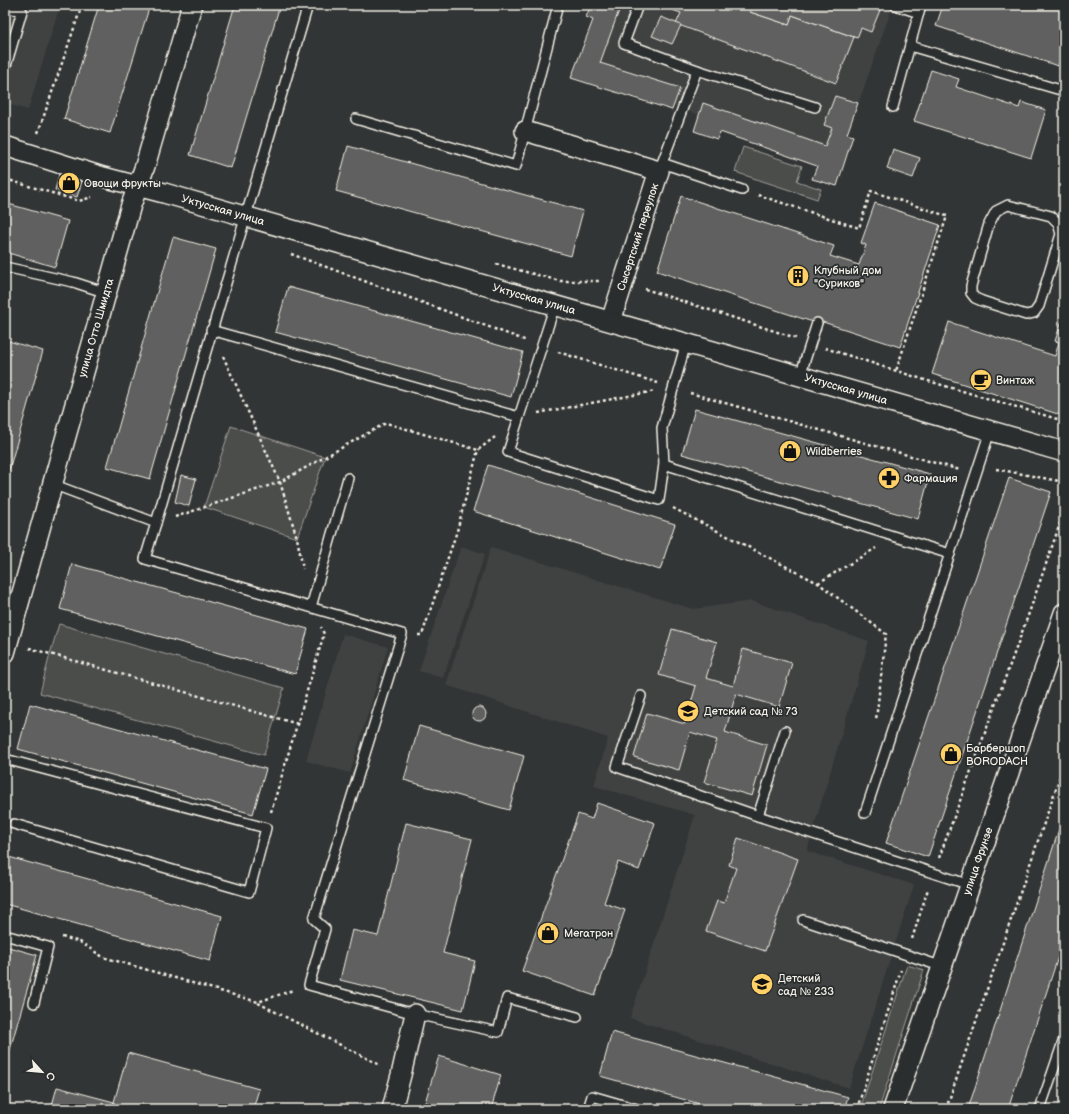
<svg xmlns="http://www.w3.org/2000/svg" width="1069" height="1114" font-family="'Balsamiq Sans',sans-serif">
<rect width="100%" height="100%" fill="#323535"/>
<filter id="ink" filterUnits="userSpaceOnUse"><feTurbulence type="fractalNoise" baseFrequency=".025" numOctaves="2"/><feDisplacementMap in="SourceGraphic" scale="8" xChannelSelector="R" yChannelSelector="G"/><feConvolveMatrix kernelMatrix="1 2 1 2 8 2 1 2 1" color-interpolation-filters="sRGB"/></filter>
<g filter="url(#ink)">
<!-- built -->
<g fill="#404242">
<polygon points="5,5 60,5 28,110 5,103"/>
<polygon points="608,5 893,5 837,164 584,74"/>
<polygon points="461,546 485,554 443,678 419,671"/>
<polygon points="491,547 693,609 752,601 869,641 807,851 914,885 849,1088 630,1018 695,815 594,786 608,738 446,685"/>
<polygon points="343,634 388,647 350,773 306,761"/>
</g>
<!-- green -->
<g fill="#4b4d4c" stroke="#a09f9a">
<polygon points="743,147 802,166 797,181 821,189 817,199 735,172"/>
<polygon points="231,426 325,457 297,538 204,507"/>
<polygon points="59,624 284,688 264,755 40,693 50,654"/>
<polygon points="907,965 924,970 879,1109 860,1109"/>
</g>
<!-- building -->
<g fill="#5f605f" stroke="#f4f1e8">
<polygon points="99,5 150,5 110,133 64,119"/>
<polygon points="235,5 280,5 231,168 190,155"/>
<polygon points="591,5 621,5 600,63 680,88 672,110 571,78 593,20 586,17"/>
<polygon points="665,5 753,5 750,12 789,25 792,15 854,37 836,83 676,24 681,13 664,7"/>
<polygon points="753,5 867,5 880,10 871,32 861,28 857,38 792,15 789,25 750,12"/>
<polygon points="943,5 1059,5 1064,6 1064,48 1058,66 936,26"/>
<polygon points="661,17 681,25 672,44 652,36"/>
<polygon points="931,70 959,79 956,87 1019,108 1021,102 1046,110 1031,158 914,121"/>
<polygon points="835,96 858,103 847,134 853,136 837,186 812,179 817,166 720,132 717,139 694,131 703,103 825,146 832,128 824,125"/>
<polygon points="348,146 583,211 571,256 336,191"/>
<polygon points="893,149 920,158 913,178 887,169"/>
<polygon points="60,171 83,178 77,197 55,190"/>
<polygon points="681,196 834,246 830,256 859,265 866,245 861,243 875,203 940,225 900,347 823,322 822,325 657,271"/>
<polygon points="5,203 68,221 55,267 5,252"/>
<polygon points="173,237 216,249 150,479 107,467"/>
<polygon points="288,287 523,352 511,397 275,332"/>
<polygon points="1064,314 1064,416 932,374 949,322 1055,356 1059,342 1055,341"/>
<polygon points="5,340 43,351 5,484"/>
<polygon points="695,409 930,474 918,519 682,454"/>
<polygon points="488,465 675,524 660,570 473,511"/>
<polygon points="181,475 196,479 189,506 175,502"/>
<polygon points="1009,478 1051,492 928,857 886,843"/>
<polygon points="72,564 308,629 295,674 60,609"/>
<polygon points="672,629 717,642 706,678 733,686 743,649 792,663 779,707 736,694 725,732 767,745 752,796 704,782 717,740 690,732 679,770 634,757 647,713 685,724 696,686 659,675"/>
<polygon points="30,704 266,769 253,814 18,749"/>
<circle cx="479" cy="714" r="7"/>
<polygon points="419,726 524,756 509,810 404,780"/>
<polygon points="597,803 655,823 639,870 618,862 604,903 625,910 595,996 522,971 578,814 592,819"/>
<polygon points="1064,814 1064,939 1008,1109 968,1109"/>
<polygon points="406,823 472,839 443,953 475,961 463,1010 340,980 352,930 378,936"/>
<polygon points="738,838 798,859 765,951 706,931 717,901 724,903 736,868 729,865"/>
<polygon points="5,856 222,916 210,961 5,904"/>
<polygon points="5,946 37,955 5,1067"/>
<polygon points="612,1032 848,1097 844,1109 718,1109 600,1076"/>
<polygon points="128,1053 259,1089 253,1109 112,1109"/>
<polygon points="439,1056 501,1075 491,1109 423,1109"/>
<polygon points="57,1087 114,1102 112,1109 51,1109"/>
</g>
<g fill="none" stroke-linecap="round" stroke-linejoin="round">
<!-- lane casing -->
<g stroke="#f4f1e8" stroke-width="12">
<g id="lane">
<polyline points="638,5 624,43 697,70"/>
<polyline points="895,5 919,13"/>
<polyline points="5,7 22,11 5,69"/>
<polyline points="910,46 1064,91"/>
<polyline points="893,107 921,5"/>
<polyline points="356,119 516,166 558,5"/>
<polyline points="662,163 742,190"/>
<polyline points="659,171 697,70 815,107"/>
<polyline points="1061,234 1058,223 1051,216 1008,205 996,211 989,224 971,286 971,293 975,298 982,301 1026,315 1034,313 1039,306 1061,234 1064,236"/>
<polyline points="5,267 73,282 107,293"/>
<polyline points="211,330 519,417 508,452 659,500 664,464 662,428 686,343"/>
<polyline points="800,376 817,323"/>
<polyline points="519,417 555,305"/>
<polyline points="664,464 950,554"/>
<polyline points="52,484 156,523 145,559 402,634 314,919 325,929 309,985 415,1014 498,1032 507,998 577,1017"/>
<path d="M156,523c50,-173 101,-345 152,-518"/>
<polyline points="311,607 348,478"/>
<polyline points="641,696 617,767 758,816 970,885"/>
<polyline points="5,759 266,828 249,892 14,824"/>
<polyline points="865,813 990,431"/>
<polyline points="758,816 785,731"/>
<polyline points="803,920 943,967"/>
<polyline points="5,935 48,947 34,1003"/>
<polyline points="588,1109 592,1096 637,1109"/>
<polyline points="1040,1109 1064,1039"/>
</g>
</g>
<!-- street casing -->
<g stroke="#f4f1e8" stroke-width="22">
<g id="street">
<polyline points="525,131 659,171 611,321"/>
<polyline points="5,146 103,177 164,193 1064,452"/>
<polyline points="5,653 131,205 145,166 192,5"/>
<polyline points="392,1109 401,1075 415,1014"/>
<polyline points="893,1109 1064,613"/>
</g>
</g>
<!-- path -->
<g stroke="#f4f1e8" stroke-width="2.5" stroke-dasharray="3 3" stroke-linecap="butt">
<polyline points="38,133 82,5"/>
<polyline points="5,179 79,201 92,197"/>
<polyline points="758,195 859,228 871,191 947,216 896,371"/>
<polyline points="291,254 527,341"/>
<polyline points="496,264 560,281 601,281"/>
<polyline points="645,289 796,338"/>
<polyline points="825,348 925,380 1064,421"/>
<polyline points="558,352 658,383"/>
<polyline points="223,356 280,482 297,538 303,569"/>
<polyline points="690,393 960,470"/>
<polyline points="538,413 655,391"/>
<polyline points="996,469 1064,482"/>
<polyline points="673,508 818,583 886,634 876,720"/>
<polyline points="175,517 280,482 386,423 478,450"/>
<polyline points="818,583 876,548"/>
<polyline points="418,635 422,635 457,531 478,450 495,437"/>
<polyline points="29,648 298,724"/>
<polyline points="271,812 324,634 321,627"/>
<polyline points="939,858 1029,613 1064,512"/>
<polyline points="62,937 80,942 103,957 258,1002 293,990"/>
<polyline points="912,939 928,889"/>
<polyline points="258,1003 380,1065"/>
<polyline points="857,1109 901,970"/>
<polyline points="946,1109 1064,765"/>
</g>
<!-- lane -->
<use href="#lane" stroke="#2a2d2e" stroke-width="9"/>
<!-- street -->
<use href="#street" stroke="#2a2d2e" stroke-width="19"/>
</g>
</g>
<!-- icons -->
<defs>
<g id="shop-disc" transform="scale(1.15)"><circle r="9.5" fill="#ffd166" stroke="#2a2d2e"/><path d="M-5-2.5h2.3a2.7 3.5 0 0 1 5.4 0H5L5.5 6h-11ZM-1.5-2.5h3a1.5 2.3 0 0 0-3 0Z" fill="#111"/></g>
<g id="building-disc" transform="scale(1.15)"><circle r="9.5" fill="#ffd166" stroke="#2a2d2e"/><path d="M-4-6H4V6H1V3H-1V6H-4ZM-2.5-4.3h1.7v1.8h-1.7ZM.8-4.3h1.7v1.8H.8ZM-2.5-1h1.7V.8h-1.7ZM.8-1h1.7V.8H.8Z" fill="#111"/></g>
<g id="cafe-disc" transform="scale(1.15)"><circle r="9.5" fill="#ffd166" stroke="#2a2d2e"/><path d="M-5.5-4.5H6V0H3Q3 3.5 0 3.5H-2.5Q-5.5 3.5-5.5 0ZM3-3.2v2h1.7v-2ZM-6 4.5H4V6H-6Z" fill="#111"/></g>
<g id="pharmacy-disc" transform="scale(1.15)"><circle r="9.5" fill="#ffd166" stroke="#2a2d2e"/><path d="M-2-6h4v4h4v4h-4v4h-4v-4h-4v-4h4Z" fill="#111"/></g>
<g id="school-disc" transform="scale(1.15)"><circle r="9.5" fill="#ffd166" stroke="#2a2d2e"/><path d="M0-5L7-2L0 1L-7-2ZM-4 1L0 2.5L4 1V4Q0 6-4 4Z" fill="#111"/></g>
</defs>
<g fill-rule="evenodd">
<use href="#shop-disc" x="69" y="183"/>
<use href="#building-disc" x="798" y="276"/>
<use href="#cafe-disc" x="981" y="380"/>
<use href="#shop-disc" x="790" y="451"/>
<use href="#pharmacy-disc" x="889" y="478"/>
<use href="#school-disc" x="688" y="711"/>
<use href="#shop-disc" x="951" y="754"/>
<use href="#shop-disc" x="548" y="933"/>
<use href="#school-disc" x="762" y="984"/>
</g>
<g text-anchor="middle" dominant-baseline="central" stroke-width="3.5" stroke-linejoin="round" paint-order="stroke">
<!-- poi labels -->
<g font-size="11" fill="#f4f1e8" stroke="#2a2d2e" text-anchor="start">
<text x="84" y="183">Овощи фрукты</text>
<text x="814" y="270">Клубный дом<tspan x="814" dy="13">"Суриков"</tspan></text>
<text x="996" y="380">Винтаж</text>
<text x="806" y="451">Wildberries</text>
<text x="904" y="478">Фармация</text>
<text x="704" y="711">Детский сад № 73</text>
<text x="966" y="748">Барбершоп<tspan x="966" dy="13">BORODACH</tspan></text>
<text x="564" y="933">Мегатрон</text>
<text x="778" y="978">Детский<tspan x="778" dy="13">сад № 233</tspan></text>
</g>
<!-- street labels -->
<g font-size="11" fill="#f4f1e8" stroke="#2a2d2e">
<text transform="translate(223 210) rotate(16)">Уктусская улица</text>
<text transform="translate(638 237) rotate(-72)">Сысертский переулок</text>
<text transform="translate(534 299) rotate(16)">Уктусская улица</text>
<text transform="translate(96 328) rotate(-74)">улица Отто Шмидта</text>
<text transform="translate(846 389) rotate(16)">Уктусская улица</text>
<text transform="translate(978 861) rotate(-71)">улица Фрунзе</text>
</g>
</g>
<!-- margin -->
<rect width="1069" height="1114" fill="none" stroke="#2a2d2e" stroke-width="20"/>
<rect x="10" y="10" width="1049" height="1094" fill="none" stroke="#f4f1e8" stroke-width="1.5" filter="url(#ink)"/>
<!-- north arrow -->
<g transform="translate(42 1072) rotate(117)" stroke="#2a2d2e" stroke-width="3" paint-order="stroke">
<path d="M0-3L7 15L0 10L-7 15Z" fill="#f4f1e8"/>
<text y="-6" font-size="11" font-weight="bold" text-anchor="middle" fill="#f4f1e8">С</text>
</g>
</svg>
